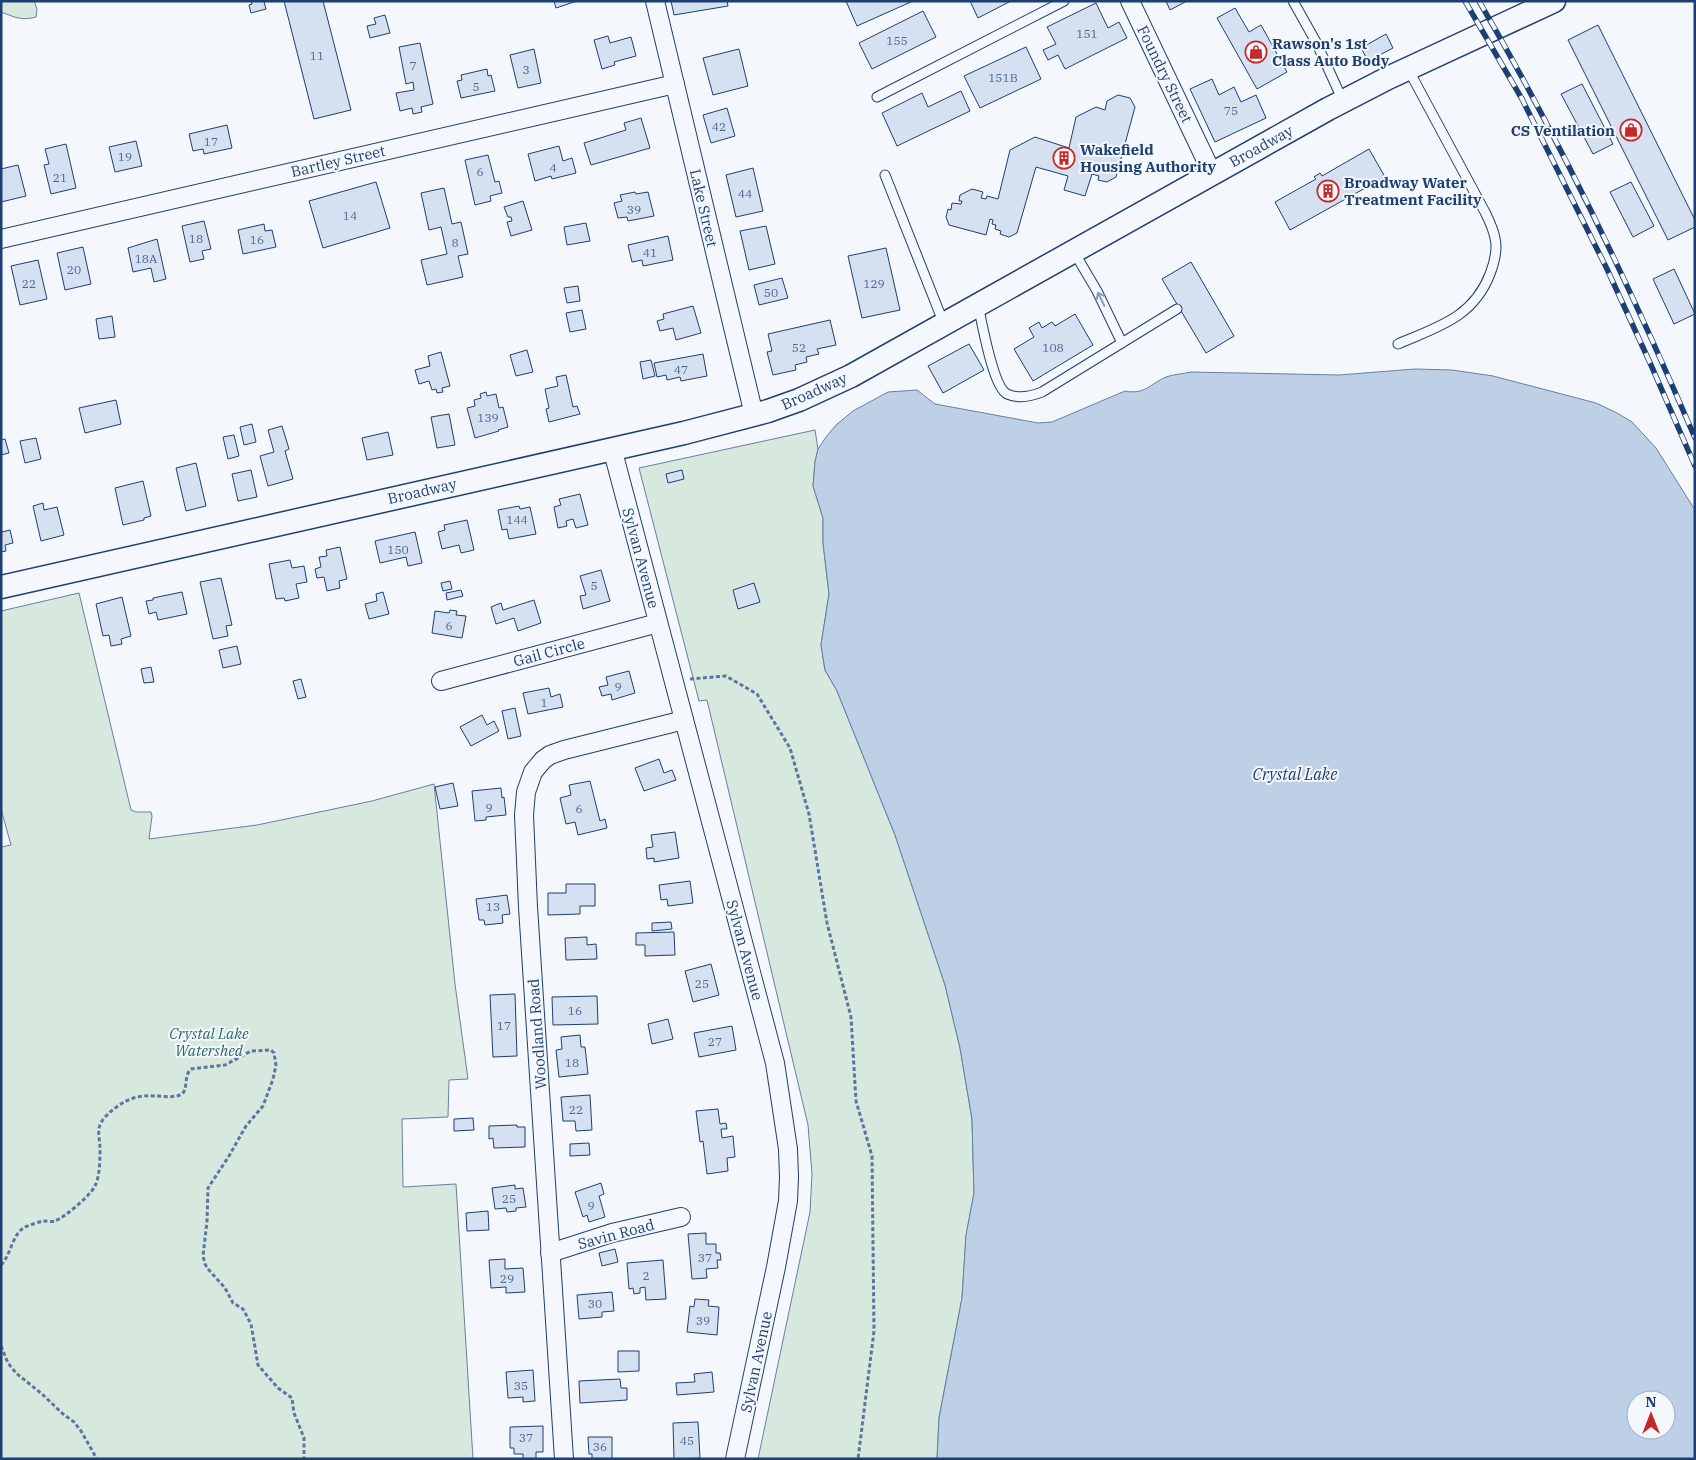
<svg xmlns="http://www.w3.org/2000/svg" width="1696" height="1460" font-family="'IBM Plex Serif',serif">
<rect width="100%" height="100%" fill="#f4f7fb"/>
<!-- green -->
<g fill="#d7e8df" stroke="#687fa3">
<path d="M1,1h33l3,8 -1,8c-14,4 -22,0 -35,-5z"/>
<polygon points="815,430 818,449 815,462 813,486 823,518 823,543 829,594 821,645 825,670 837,691 895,835 945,985 960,1048 972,1119 974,1193 966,1236 962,1298 939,1418 937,1459 758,1459 810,1212 812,1174 808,1125 707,700 699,701 639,468"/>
<polygon points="79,593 131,810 136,812 151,812 152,816 149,839 257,825 372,801 434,784 455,984 468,1079 449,1080 448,1117 402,1119 403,1187 456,1184 473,1459 1,1459 1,847 11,845 1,809 1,611"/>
</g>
<!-- water -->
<path fill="#bed0e5" stroke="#687fa3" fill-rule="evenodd" d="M1415,369l37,1 41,6 103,27 21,10 15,9 24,26 39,62v949h-758l2,-41 23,-120 4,-63 8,-42 -2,-74 -12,-71 -15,-63 -50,-150 -58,-144 -12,-21 -4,-25 8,-51 -6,-51v-25l-10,-32 2,-24 3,-13 8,-12 10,-12 17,-14 35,-19 29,-2 18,14 103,19 14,-1 73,-31c20,4 25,-7 41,-14 8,-3 17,-3 25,-5l148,3zM1636,1400h30v30h-30z"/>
<!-- building -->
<g fill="#d5e0f0" stroke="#1d3f73">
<polygon points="251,1 268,1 264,2 266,9 251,13 249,5 252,4"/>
<polygon points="284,1 323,1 351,110 314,119"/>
<polygon points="554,1 577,1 556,8"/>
<polygon points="671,1 727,1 728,6 674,15"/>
<polygon points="846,1 913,1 857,26"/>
<polygon points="970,1 1011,1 978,18"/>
<polygon points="1166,1 1187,1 1170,10"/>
<polygon points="1096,3 1108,28 1119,22 1127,38 1065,69 1058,55 1048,60 1043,50 1056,44 1047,27"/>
<polygon points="1235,8 1249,32 1261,25 1287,72 1257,89 1217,18"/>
<polygon points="923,11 936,37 872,69 859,43"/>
<polygon points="385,15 390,33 370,38 367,26 376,24 374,18"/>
<polygon points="1598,25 1695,220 1695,227 1668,240 1568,40"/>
<polygon points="1386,34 1393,48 1368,61 1361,48"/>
<polygon points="608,36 610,43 631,37 636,56 614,62 615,65 602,69 594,40"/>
<polygon points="420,43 433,104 421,107 422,112 413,114 412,108 400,111 396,93 414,90 413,82 406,84 399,47"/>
<polygon points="1026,47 1041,79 980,108 964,76"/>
<polygon points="534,49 541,83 518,88 510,55"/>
<polygon points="739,49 748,86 713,95 703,58"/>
<polygon points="487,69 488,76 491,75 495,91 461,98 457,81 462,80 461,75"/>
<polygon points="1212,79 1219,95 1234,87 1241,102 1256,95 1266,118 1215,142 1190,89"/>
<polygon points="1582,84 1613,144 1593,154 1561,94"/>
<polygon points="961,91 970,111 897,146 882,113 922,93 928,107"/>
<polygon points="1118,95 1130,98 1135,107 1116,177 1107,182 1098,180 1099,176 1092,174 1085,196 1064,190 1068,176 1036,167 1017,233 1009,237 1000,234 1001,231 995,229 996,225 992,224 993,220 990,219 986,235 949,225 946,217 948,209 951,210 952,203 961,204 962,201 959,201 960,195 972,189 983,192 981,198 986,199 987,196 998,199 1010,150 1035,137 1069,148 1076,117 1096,107 1105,110 1107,101"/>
<polygon points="727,108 735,136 711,143 703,115"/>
<polygon points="641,118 650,148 591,165 584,143 626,130 624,123"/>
<polygon points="227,125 232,148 204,154 203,149 193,151 189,134"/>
<polygon points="136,141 142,166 115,172 109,147"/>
<polygon points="66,144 76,188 51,194 44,165 49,164 45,149"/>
<polygon points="559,146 563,161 572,158 576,173 552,179 551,176 535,181 528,154"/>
<polygon points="1369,149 1385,177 1290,230 1275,202 1316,179 1314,177 1320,173 1322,176"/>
<polygon points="488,155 495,182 499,181 502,193 490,196 491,201 475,205 465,160"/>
<polygon points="18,165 26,196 1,202 1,169"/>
<polygon points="753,168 763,211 736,217 726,175"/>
<polygon points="376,182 390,228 323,248 309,201"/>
<polygon points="1631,182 1654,226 1633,237 1610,192"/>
<polygon points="444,188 452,224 461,222 468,254 458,256 463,277 427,285 421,260 447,254 441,227 429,230 421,193"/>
<polygon points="635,192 636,194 648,192 654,216 628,221 627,217 618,218 614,203 622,201 620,195"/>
<polygon points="523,201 532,230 511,236 507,222 512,221 511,217 508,217 504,207"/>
<polygon points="204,221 211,249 202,251 204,259 190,262 182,226"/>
<polygon points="586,223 590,241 567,245 564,227"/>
<polygon points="264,224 265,231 272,230 276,247 243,254 238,230"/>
<polygon points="766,226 775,264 749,270 740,231"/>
<polygon points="668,236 673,260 643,266 642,260 632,262 628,245"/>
<polygon points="157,239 166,279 154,282 151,268 133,272 128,248"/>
<polygon points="83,247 91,284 65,290 57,253"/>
<polygon points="886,248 900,310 862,318 848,256"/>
<polygon points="38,260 47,299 20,305 11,266"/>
<polygon points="1191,262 1234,336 1206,353 1162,279"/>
<polygon points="1674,269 1695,314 1674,324 1653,279"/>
<polygon points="782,278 788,298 759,305 754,285"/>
<polygon points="578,286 580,301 567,303 564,288"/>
<polygon points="693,306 701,333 676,340 673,328 660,331 657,321 664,319 663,314"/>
<polygon points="582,310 586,329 570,332 566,313"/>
<polygon points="1075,314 1093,345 1033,381 1014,349 1034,337 1029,328 1039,322 1042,328 1052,322 1055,326"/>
<polygon points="112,316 115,337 99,339 96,319"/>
<polygon points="830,320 836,345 817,349 819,354 806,357 807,362 795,365 796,370 773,375 767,352 772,351 768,334"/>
<polygon points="969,344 984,370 943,393 928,366"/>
<polygon points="527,350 533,372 516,376 510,355"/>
<polygon points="441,352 450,386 442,388 443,392 437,393 436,389 432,390 429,381 419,384 415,370 430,366 428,356"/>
<polygon points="703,354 707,376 681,381 680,377 667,380 666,375 657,377 654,363"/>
<polygon points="651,360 655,376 643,379 640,362"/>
<polygon points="566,375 573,407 577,406 580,414 549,422 546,409 549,408 545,389 558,386 556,377"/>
<polygon points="486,392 487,396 496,394 499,408 503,407 508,427 498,430 499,431 475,438 467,408 475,406 474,400 481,398 480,394"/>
<polygon points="116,400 121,424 85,433 79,408"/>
<polygon points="449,414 455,445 437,448 431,417"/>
<polygon points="252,424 256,442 244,445 240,427"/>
<polygon points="282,426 289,449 285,451 293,479 268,486 260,456 274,452 268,430"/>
<polygon points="388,432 393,455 367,460 362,438"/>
<polygon points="234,435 239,456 228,459 223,437"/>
<polygon points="36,438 41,459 25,463 20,441"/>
<polygon points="5,439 9,453 1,455 1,440"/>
<polygon points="196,463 206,506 186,511 176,468"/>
<polygon points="251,470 257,497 238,501 232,474"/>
<polygon points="682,470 684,479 668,483 666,474"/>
<polygon points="143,481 151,516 144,518 144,520 123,525 115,488"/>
<polygon points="580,494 588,525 576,528 573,519 566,521 567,526 558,528 554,507 561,505 559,499"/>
<polygon points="43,503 44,510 57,507 64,535 41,541 33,506"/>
<polygon points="519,506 520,509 530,507 536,534 509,539 507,529 502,530 498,510"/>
<polygon points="467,520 474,550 461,553 459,545 442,549 438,532 445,530 444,525"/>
<polygon points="1,529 2,532 10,530 13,543 5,545 6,551 1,552"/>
<polygon points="415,532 422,563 408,566 406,557 380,563 375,541"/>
<polygon points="340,547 347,579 339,581 340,588 327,591 324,577 317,578 315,569 321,567 319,557 327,556 326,550"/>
<polygon points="290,560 292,568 304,566 307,582 296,584 299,598 285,601 284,598 276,599 269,564"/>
<polygon points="601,570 610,601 583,609 580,596 586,595 580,576"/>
<polygon points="221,578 232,625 226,626 228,636 213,639 200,582"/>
<polygon points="450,581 452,589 443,591 441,583"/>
<polygon points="754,583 760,602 738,609 733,590"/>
<polygon points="461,590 463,596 447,600 446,593"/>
<polygon points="182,592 187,614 158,620 156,612 149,614 146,601 153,600 153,598"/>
<polygon points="383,592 389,614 369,619 365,604 377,601 376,594"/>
<polygon points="122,597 131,636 121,639 122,644 111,646 109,635 103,636 96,604"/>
<polygon points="534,600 541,623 518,631 514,618 496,624 491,607 501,603 503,610"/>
<polygon points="450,610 457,611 456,615 466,616 462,638 432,633 435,611 449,613"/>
<polygon points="237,646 241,664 223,668 219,650"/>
<polygon points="151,667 154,682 144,683 141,669"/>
<polygon points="629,671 635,693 612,700 611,694 602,696 599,687 608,685 606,677"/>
<polygon points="301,679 306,697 298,699 293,681"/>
<polygon points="549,688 551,697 560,694 563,707 528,714 523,693"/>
<polygon points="515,708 521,736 508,739 502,711"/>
<polygon points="482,715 487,725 494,721 499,731 471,746 460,727"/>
<polygon points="659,759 664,773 672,770 676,780 644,791 635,768"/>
<polygon points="590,781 600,821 605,819 607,828 578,835 575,822 566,824 560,798 571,795 569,785"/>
<polygon points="453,783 458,806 440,809 435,787"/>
<polygon points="501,788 502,798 504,797 506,815 486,817 486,820 475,821 472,791"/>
<polygon points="675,832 679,858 654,862 654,858 647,859 646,848 653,847 651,835"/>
<polygon points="690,881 693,903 668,906 667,899 661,900 659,885"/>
<polygon points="566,884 595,884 595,906 580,906 580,914 548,915 548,893 566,893"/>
<polygon points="507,895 510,914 502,915 503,923 485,925 484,920 479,920 476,899"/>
<polygon points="671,922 672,929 652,931 652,923"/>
<polygon points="674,932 675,955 645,956 645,945 636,945 636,933"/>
<polygon points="587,937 587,945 596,944 597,959 566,960 565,938"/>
<polygon points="711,964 719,995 693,1002 685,971"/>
<polygon points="515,994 517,1056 493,1057 490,995"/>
<polygon points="597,996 598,1024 553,1025 552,997"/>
<polygon points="668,1019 673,1039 652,1044 648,1024"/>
<polygon points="732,1026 736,1050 699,1057 694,1033"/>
<polygon points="580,1035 581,1047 585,1047 588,1074 559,1077 556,1050 562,1049 561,1037"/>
<polygon points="590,1095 592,1130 576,1131 575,1121 563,1121 561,1097"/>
<polygon points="718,1109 720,1124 726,1123 727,1129 721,1129 722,1138 733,1136 735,1157 727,1158 728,1171 707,1174 703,1141 700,1142 696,1111"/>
<polygon points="473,1118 474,1130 454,1131 454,1119"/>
<polygon points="517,1125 517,1127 525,1127 525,1147 494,1148 493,1138 489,1139 489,1126"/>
<polygon points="589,1143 590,1155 570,1156 570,1144"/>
<polygon points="601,1183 604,1194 599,1196 605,1217 589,1222 587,1215 583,1217 575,1192"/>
<polygon points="515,1185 515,1189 523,1188 526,1207 516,1208 516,1211 507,1212 506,1208 495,1209 492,1188"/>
<polygon points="488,1211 489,1230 467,1231 466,1213"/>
<polygon points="706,1233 706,1244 716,1244 716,1253 720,1253 721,1260 717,1260 718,1268 706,1269 707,1278 692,1279 688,1234"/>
<polygon points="615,1249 618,1262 602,1266 599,1253"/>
<polygon points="505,1259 505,1269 523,1268 525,1292 506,1293 506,1287 491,1288 489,1260"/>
<polygon points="663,1260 666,1299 646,1300 645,1287 640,1288 640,1293 634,1294 633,1288 629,1289 627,1263"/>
<polygon points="612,1292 614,1311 602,1312 602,1317 579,1319 577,1295"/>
<polygon points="695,1299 709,1300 708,1306 719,1307 717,1335 687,1332 690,1306 694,1307"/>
<polygon points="618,1351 639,1351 639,1371 618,1372"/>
<polygon points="533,1370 535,1401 523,1402 523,1397 508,1398 506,1372"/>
<polygon points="712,1372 714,1392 677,1395 676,1383 695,1382 694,1374"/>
<polygon points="620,1379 621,1388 627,1388 627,1400 580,1403 579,1381"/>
<polygon points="698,1422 700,1458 674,1459 673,1423"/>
<polygon points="543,1426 543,1452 536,1452 536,1459 523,1459 523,1454 514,1454 514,1448 510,1448 510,1427"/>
<polygon points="588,1437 612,1437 612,1459 592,1459 592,1454 589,1454"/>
</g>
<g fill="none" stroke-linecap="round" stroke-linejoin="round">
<!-- service casing -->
<g stroke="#1d3f73" stroke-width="11">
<g id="service">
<polyline points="1293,1 1316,42 1343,101"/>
<polyline points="877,97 1064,1"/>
<polyline points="885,175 944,324"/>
<polyline points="1074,252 1097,291 1122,343"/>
<path d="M978,305c4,18 15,82 29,89 11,5 25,2 35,-2l135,-83"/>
<path d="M1398,344c39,-17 75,-26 92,-70 10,-26 7,-38 -5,-62l-77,-143"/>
</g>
</g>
<!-- minor casing -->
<g stroke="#1d3f73" stroke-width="20">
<g id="minor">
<polyline points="655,1 754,415"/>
<polyline points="1130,1 1212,173"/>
<polyline points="1,239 675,84"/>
<polyline points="612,448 775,1063 788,1149 789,1177 788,1201 776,1267 735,1459"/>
<polyline points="441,681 658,623"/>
<polyline points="550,1253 612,1233 681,1217"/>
<polyline points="564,1459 528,907 524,815 526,792 533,772 543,760 550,755 564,750 684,720"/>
</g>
</g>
<!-- tertiary casing -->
<g stroke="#1d3f73" stroke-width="25">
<polyline id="tertiary" points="1,587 684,433 768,411 799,400 851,376 1328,109 1388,78 1554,1"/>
</g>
<!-- path -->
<g stroke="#5e769c" stroke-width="3" stroke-dasharray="4 2.5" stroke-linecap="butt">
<polyline points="690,679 726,676 757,694 790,748 809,814 827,923 851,1017 856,1101 872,1156 874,1331 858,1459"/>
<path d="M1,1265c10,-10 11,-31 24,-38 5,-2 14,-5 18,-6 4,0 9,1 12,0 10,-4 35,-25 40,-35 5,-10 5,-27 5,-38 0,-6 -2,-13 -1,-19 0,-4 4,-10 7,-13 13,-13 29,-22 47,-20 9,0 19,2 27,-1 9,-3 3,-19 11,-26l34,-4 26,-14 20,-1 3,3 2,12 -3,14 -10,27 -17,20 -17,30 -21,32 -1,33 -4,35 2,8 3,5 17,19 8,15 10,6 8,15 7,41 20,23 14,10 2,15 10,25v21"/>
<polyline points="1,1346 8,1363 16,1373 42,1394 63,1414 74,1422 81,1431 97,1459"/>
</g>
<!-- service -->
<use href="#service" stroke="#f4f7fb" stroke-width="9"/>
<!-- minor -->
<use href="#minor" stroke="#f4f7fb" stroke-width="18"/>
<!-- tertiary -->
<use href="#tertiary" stroke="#f4f7fb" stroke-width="22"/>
<!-- rail casing -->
<g stroke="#1d3f73" stroke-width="5.5">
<g id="rail">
<polyline points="1465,1 1522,99 1607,269 1651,365 1695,466"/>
<path d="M1479,1c82,141 152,287 216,437"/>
</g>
</g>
<!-- rail -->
<use href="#rail" stroke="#f4f7fb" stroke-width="4" stroke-dasharray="11" stroke-linecap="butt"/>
</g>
<!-- one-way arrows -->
<defs><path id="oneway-shaft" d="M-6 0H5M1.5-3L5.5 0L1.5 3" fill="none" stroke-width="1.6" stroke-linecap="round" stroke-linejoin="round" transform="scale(1.25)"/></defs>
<use stroke="#889bb7" href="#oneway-shaft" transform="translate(1101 299) rotate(-116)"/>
<!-- icons -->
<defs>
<g id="shop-ring" transform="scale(1.125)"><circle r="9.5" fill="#f4f7fb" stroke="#c62828" stroke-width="1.5"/><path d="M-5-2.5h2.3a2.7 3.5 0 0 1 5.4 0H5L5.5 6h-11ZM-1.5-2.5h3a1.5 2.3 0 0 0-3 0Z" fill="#c62828"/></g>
<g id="building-ring" transform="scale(1.125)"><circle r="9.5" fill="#f4f7fb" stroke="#c62828" stroke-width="1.5"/><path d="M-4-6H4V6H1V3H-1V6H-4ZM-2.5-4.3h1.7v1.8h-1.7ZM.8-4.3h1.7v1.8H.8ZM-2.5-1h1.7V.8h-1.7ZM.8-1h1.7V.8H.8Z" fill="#c62828"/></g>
</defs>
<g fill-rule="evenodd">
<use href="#shop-ring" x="1256" y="52"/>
<use href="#shop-ring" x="1631" y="130"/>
<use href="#building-ring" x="1064" y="158"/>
<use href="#building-ring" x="1328" y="191"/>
</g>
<g text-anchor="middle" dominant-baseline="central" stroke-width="4" stroke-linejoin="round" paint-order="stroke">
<!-- number labels -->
<g font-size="12" fill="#4b6792">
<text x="1087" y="33">151</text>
<text x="897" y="40">155</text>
<text x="317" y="55">11</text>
<text x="413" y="65">7</text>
<text x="526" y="69">3</text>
<text x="1003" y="77">151B</text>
<text x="476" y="86">5</text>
<text x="1231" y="110">75</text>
<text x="719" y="126">42</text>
<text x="211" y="141">17</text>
<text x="125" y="156">19</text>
<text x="553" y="167">4</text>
<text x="480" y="171">6</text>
<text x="60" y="177">21</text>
<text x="745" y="193">44</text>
<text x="634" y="209">39</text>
<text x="350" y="215">14</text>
<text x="196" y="238">18</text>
<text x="257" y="239">16</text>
<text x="455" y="242">8</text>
<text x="650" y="252">41</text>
<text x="146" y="258">18A</text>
<text x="74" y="269">20</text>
<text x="29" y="283">22</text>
<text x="874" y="283">129</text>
<text x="771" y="292">50</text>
<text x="799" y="347">52</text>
<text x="1053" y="347">108</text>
<text x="681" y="369">47</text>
<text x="488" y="417">139</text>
<text x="517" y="519">144</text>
<text x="398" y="549">150</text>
<text x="594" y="585">5</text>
<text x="449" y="625">6</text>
<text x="618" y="686">9</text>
<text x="544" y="702">1</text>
<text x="489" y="807">9</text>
<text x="579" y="808">6</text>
<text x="493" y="906">13</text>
<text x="702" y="983">25</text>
<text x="575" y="1010">16</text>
<text x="504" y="1025">17</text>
<text x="715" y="1041">27</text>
<text x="572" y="1062">18</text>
<text x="576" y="1109">22</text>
<text x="509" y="1198">25</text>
<text x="591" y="1205">9</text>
<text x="705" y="1257">37</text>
<text x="646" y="1275">2</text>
<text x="507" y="1278">29</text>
<text x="595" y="1303">30</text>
<text x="703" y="1320">39</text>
<text x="521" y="1385">35</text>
<text x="526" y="1437">37</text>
<text x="687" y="1440">45</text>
<text x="600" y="1446">36</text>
</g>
<!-- poi labels -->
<g font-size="15" font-weight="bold" fill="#1d3f73" stroke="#f4f7fb" text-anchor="start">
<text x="1272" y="43">Rawson's 1st<tspan x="1272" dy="17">Class Auto Body</tspan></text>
<text x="1615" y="130" text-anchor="end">CS Ventilation</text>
<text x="1080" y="149">Wakefield<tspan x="1080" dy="17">Housing Authority</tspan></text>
<text x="1344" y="182">Broadway Water<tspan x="1344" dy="17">Treatment Facility</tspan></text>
</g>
<!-- street labels -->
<g font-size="15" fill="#1d3f73" stroke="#f4f7fb">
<text transform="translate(1165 74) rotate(64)">Foundry Street</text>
<text transform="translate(1261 146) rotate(-29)">Broadway</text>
<text transform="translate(338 161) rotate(-13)">Bartley Street</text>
<text transform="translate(704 208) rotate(77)">Lake Street</text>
<text transform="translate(814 391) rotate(-24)">Broadway</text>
<text transform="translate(422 491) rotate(-13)">Broadway</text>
<text transform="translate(641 558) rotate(75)">Sylvan Avenue</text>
<text transform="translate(549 652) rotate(-15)">Gail Circle</text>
<text transform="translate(745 950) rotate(75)">Sylvan Avenue</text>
<text transform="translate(537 1034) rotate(-94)">Woodland Road</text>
<text transform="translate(616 1234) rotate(-15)">Savin Road</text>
<text transform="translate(756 1362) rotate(-78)">Sylvan Avenue</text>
</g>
<!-- park labels -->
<g font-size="15" font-style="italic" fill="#2c6c60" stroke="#f4f7fb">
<text x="209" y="1033">Crystal Lake<tspan x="209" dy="17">Watershed</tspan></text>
</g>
<!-- water labels -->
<g font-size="16" font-style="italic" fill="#1d3f73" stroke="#f4f7fb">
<text x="1295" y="774">Crystal Lake</text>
</g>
</g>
<!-- border -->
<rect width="1696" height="1460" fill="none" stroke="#1d3f73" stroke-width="5"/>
<!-- north arrow -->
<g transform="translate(1651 1415)"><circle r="24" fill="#f4f7fb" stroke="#9eadc5"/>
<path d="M0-4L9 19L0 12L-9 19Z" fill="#c62828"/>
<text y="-8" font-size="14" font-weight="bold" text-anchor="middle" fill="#1d3f73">N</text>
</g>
</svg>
